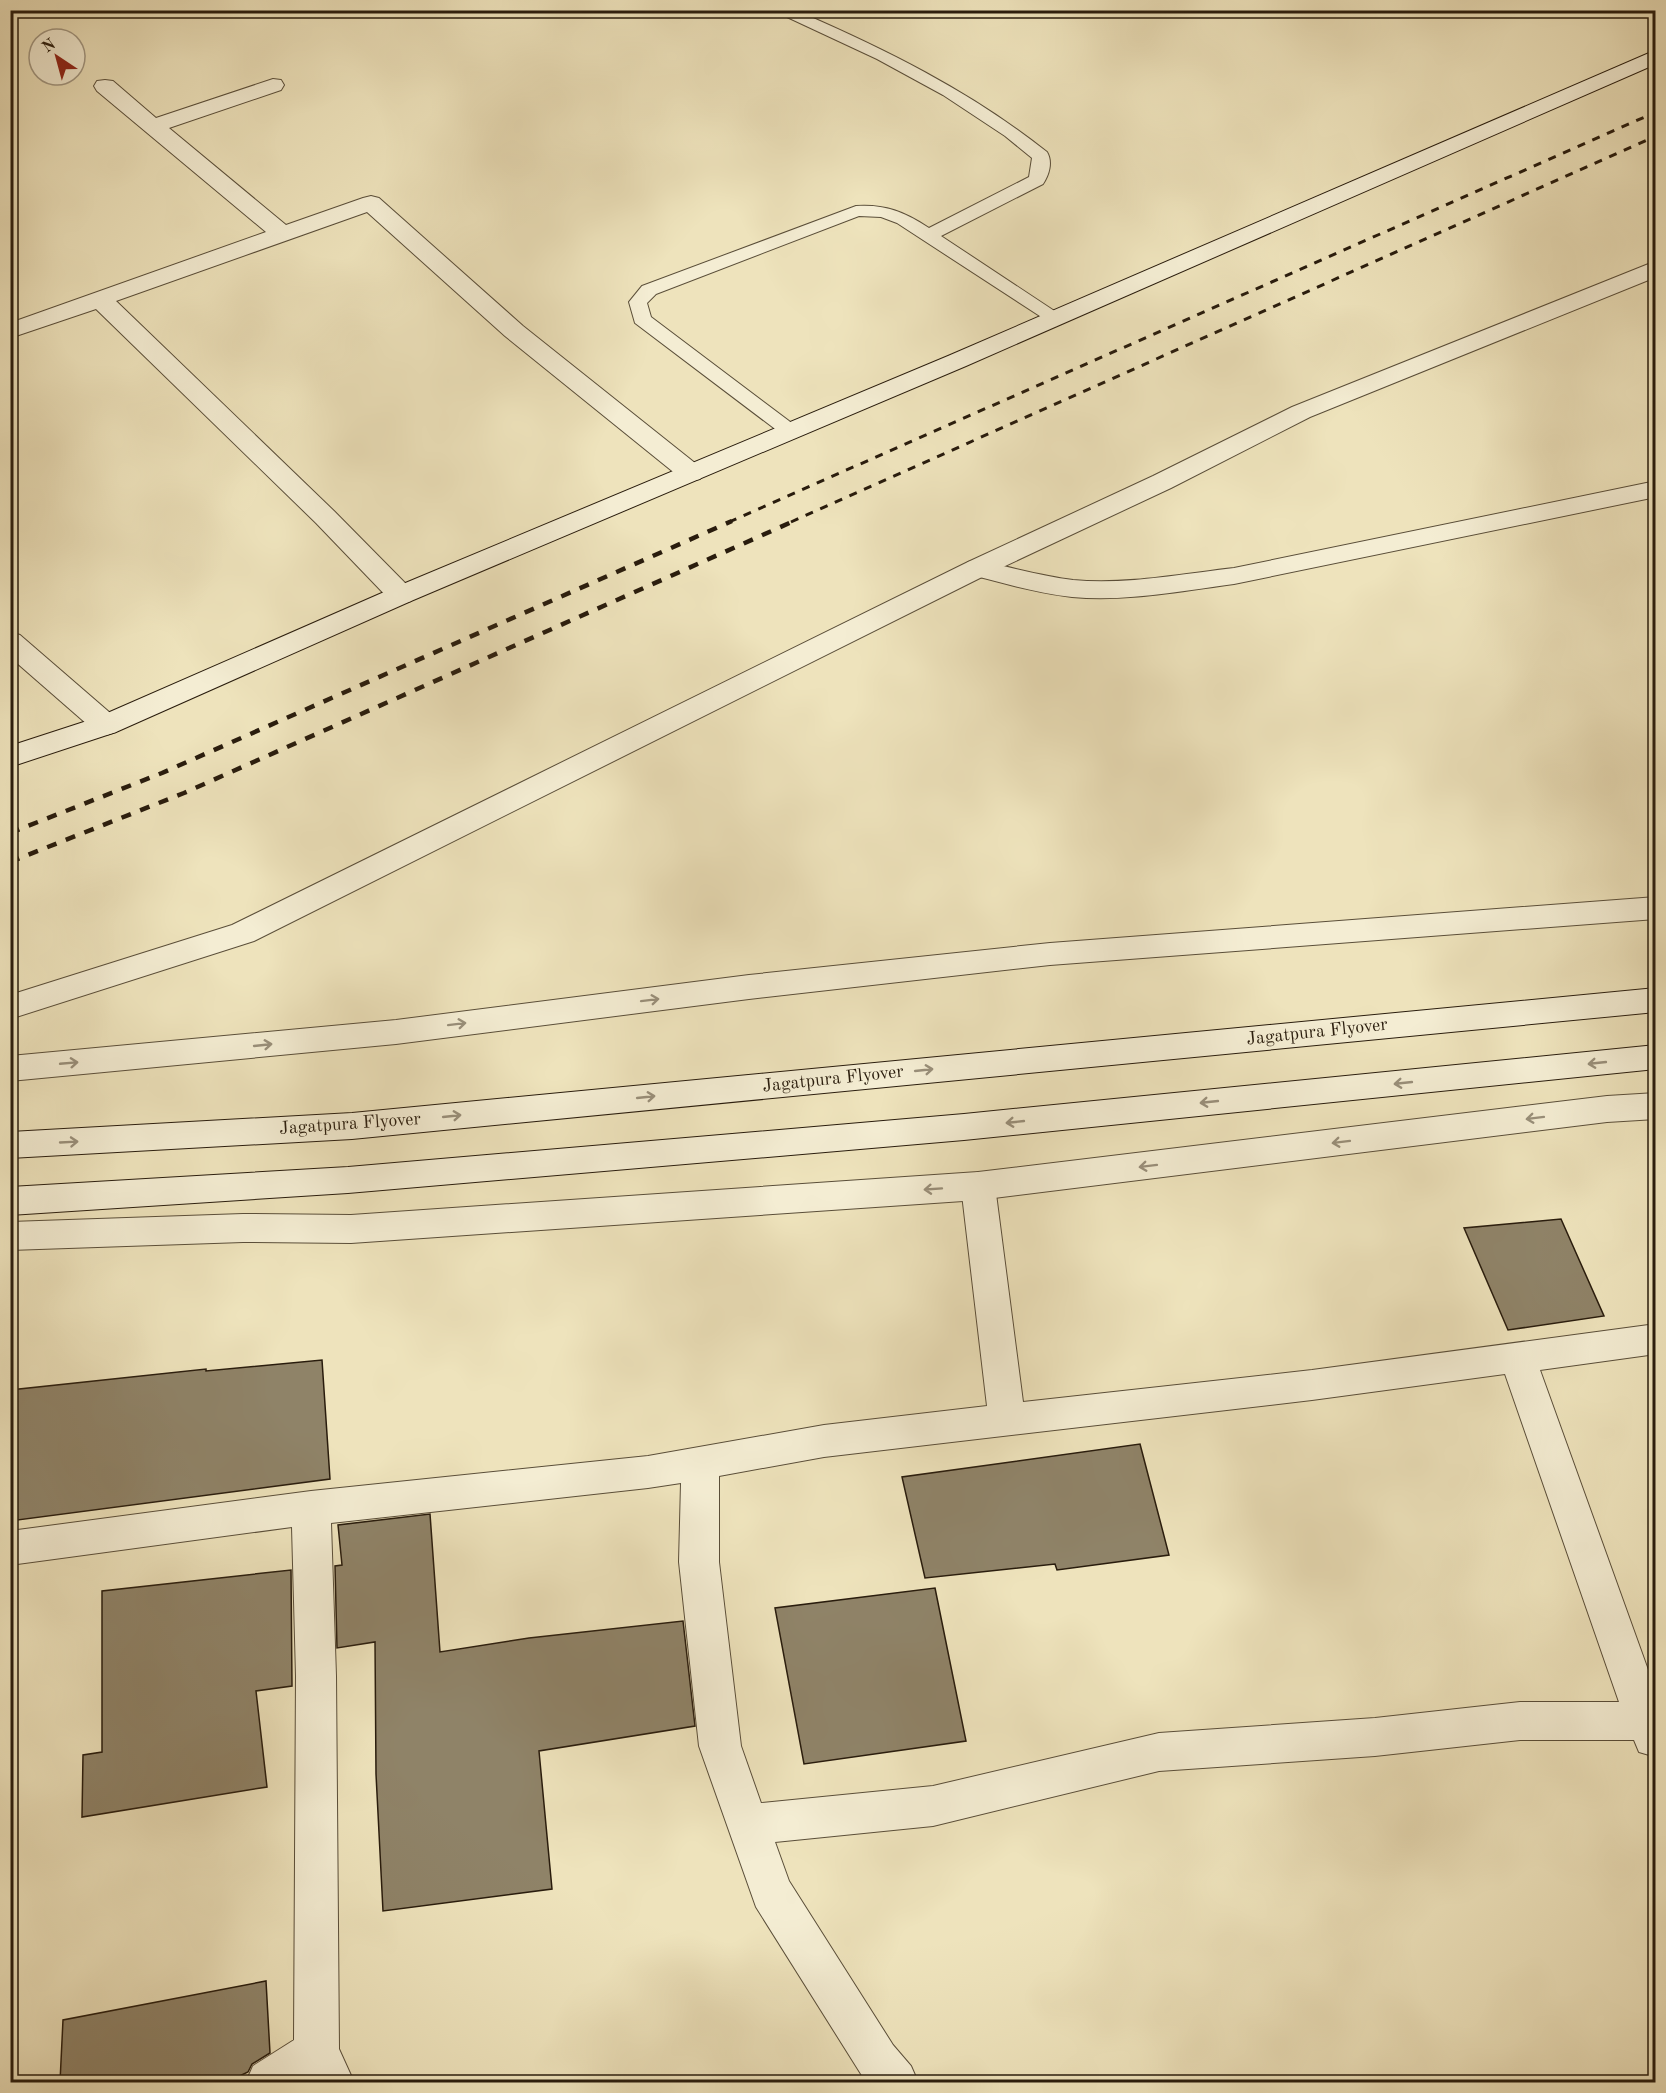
<svg xmlns="http://www.w3.org/2000/svg" width="1666" height="2093" font-family="'Old Standard TT',serif">
<rect width="100%" height="100%" fill="#eee3bc"/>
<filter id="stains"><feTurbulence type="fractalNoise" baseFrequency=".00333" numOctaves="4"/><feColorMatrix values="0 0 0 0 .2 0 0 0 0 .09 0 0 0 0 .02 0 0 0 .5 -.17"/></filter>
<radialGradient id="worn" r=".72"><stop offset=".6" stop-color="#630" stop-opacity="0"/><stop offset="1" stop-color="#630" stop-opacity=".3"/></radialGradient>
<!-- building -->
<g fill="#8f8368" stroke="#291c0d" stroke-width="1.5">
<polygon points="1561,1219 1604,1316 1508,1330 1464,1228"/>
<polygon points="322,1360 330,1479 10,1521 10,1390 206,1369 206,1371"/>
<polygon points="1140,1444 1169,1555 1057,1570 1055,1564 925,1578 902,1477"/>
<polygon points="430,1514 440,1652 529,1638 683,1621 695,1726 539,1751 552,1889 383,1911 376,1774 375,1642 337,1648 335,1566 342,1565 338,1525"/>
<polygon points="291,1570 292,1686 256,1691 267,1787 82,1817 83,1755 102,1752 102,1591"/>
<polygon points="935,1588 966,1741 804,1764 775,1608"/>
<polygon points="266,1981 270,2053 252,2064 248,2072 227,2082 60,2082 63,2020"/>
</g>
<g fill="none" stroke-linecap="round" stroke-linejoin="round">
<!-- service casing -->
<g stroke="#5a4e39" stroke-width="2">
<path id="service" d="M772,10h23c90,39 175,81 252,142 6,10 2,23 -4,32l-102,52 124,82 -2,4h-14l-152,-99 -16,-6 -22,-1 -203,78 -9,9 4,14 146,110 3,4 -3,4h-14l-148,-112 -6,-21 13,-16 214,-80c29,-2 49,6 73,22l100,-51 3,-19 -27,-22 -62,-41 -66,-36z"/>
</g>
<!-- minor casing -->
<g stroke="#5a4e39" stroke-width="2">
<g id="minor">
<polygon points="273,79 281,80 284,85 281,90 169,128 286,225 363,198 371,196 379,198 523,326 700,467 704,473 700,479 691,481 682,479 505,336 367,212 116,301 334,511 411,589 415,595 411,601 401,604 391,601 316,523 96,309 10,338 10,323 266,232 97,91 94,86 97,81 105,80 113,81 156,118"/>
<path d="M1656,481v16l-422,87c-53,7 -108,18 -162,13 -35,-4 -69,-14 -104,-23l-4,-6 4,-6 10,-2c31,7 63,16 95,20 53,5 108,-6 161,-12z"/>
<polygon points="10,632 20,635 116,718 121,725 116,732 106,735 96,732 10,657"/>
<path d="M978,1172l12,4 5,10 28,216 289,-32 344,-46v30l-116,16 116,322v65l-17,-5 -5,-12h-114l-145,16 -216,15 -226,55 -158,16 14,39 104,164 18,21 7,16h-52l-110,-175 -57,-161 -20,-184 2,-79 -33,5 -317,35 5,153 3,373 15,33h-108l7,-16 41,-26 2,-364 -4,-149 -282,38v-34l301,-40 337,-35 176,-31 163,-19 -26,-220 5,-10zM1505,1374l114,328h-99l-145,16 -216,15 -226,53 -172,17 -20,-57 -22,-184v-86l105,-19 488,-57z"/>
</g>
</g>
<!-- tertiary casing -->
<g stroke="#5a4e39" stroke-width="2">
<g id="tertiary">
<polygon points="1656,261 1656,277 1310,417 1171,488 988,574 254,941 10,1019 10,995 232,925 968,562 1153,476 1292,407"/>
<polygon points="1656,897 1656,919 1050,965 749,999 396,1044 10,1081 10,1056 396,1020 749,975 1050,943"/>
<polygon points="1656,1093 1656,1119 1607,1122 978,1200 351,1243 243,1242 10,1250 10,1222 243,1214 351,1215 978,1172 1607,1096"/>
</g>
</g>
<!-- secondary casing -->
<g stroke="#291c0d" stroke-width="2">
<g id="secondary">
<polygon points="1656,50 1656,64 966,366 411,601 116,732 10,767 10,746 96,718 391,589 948,356"/>
<polygon points="1656,988 1656,1012 352,1139 10,1158 10,1132 352,1113"/>
<polygon points="1656,1045 1656,1069 964,1140 348,1193 10,1215 10,1187 348,1167 964,1114"/>
</g>
</g>
<!-- service -->
<use href="#service" fill="#f4edd3" fill-rule="evenodd"/>
<!-- minor -->
<use href="#minor" fill="#f4edd3" fill-rule="evenodd"/>
<!-- tertiary -->
<use href="#tertiary" fill="#f4edd3" fill-rule="evenodd"/>
<!-- secondary -->
<use href="#secondary" fill="#f4edd3" fill-rule="evenodd"/>
<!-- rail-far1 -->
<g stroke="#291c0d" stroke-width="3" stroke-dasharray="8 8" stroke-linecap="butt">
<polyline points="729,522 1656,112"/>
<polyline points="791,522 1656,136"/>
</g>
<!-- rail -->
<g stroke="#291c0d" stroke-width="4.5" stroke-dasharray="10 10" stroke-linecap="butt">
<polyline points="10,833 162,773 732,521"/>
<polyline points="10,862 184,793 794,521"/>
</g>
</g>
<!-- one-way arrows -->
<defs><path id="oneway-shaft" d="M-6 0H5M1.5-3L5.5 0L1.5 3" fill="none" stroke-width="1.6" stroke-linecap="round" stroke-linejoin="round" transform="scale(1.5)"/></defs>
<g stroke="#998f7a">
<use href="#oneway-shaft" transform="translate(650 1000) rotate(-7)"/>
<use href="#oneway-shaft" transform="translate(457 1024) rotate(-7)"/>
<use href="#oneway-shaft" transform="translate(263 1045) rotate(-6)"/>
<use href="#oneway-shaft" transform="translate(69 1063) rotate(-5)"/>
<use href="#oneway-shaft" transform="translate(1597 1063) rotate(174)"/>
<use href="#oneway-shaft" transform="translate(924 1070) rotate(-6)"/>
<use href="#oneway-shaft" transform="translate(1403 1083) rotate(174)"/>
<use href="#oneway-shaft" transform="translate(646 1097) rotate(-6)"/>
<use href="#oneway-shaft" transform="translate(1209 1102) rotate(174)"/>
<use href="#oneway-shaft" transform="translate(452 1116) rotate(-6)"/>
<use href="#oneway-shaft" transform="translate(1535 1118) rotate(173)"/>
<use href="#oneway-shaft" transform="translate(1015 1122) rotate(174)"/>
<use href="#oneway-shaft" transform="translate(69 1142) rotate(-3)"/>
<use href="#oneway-shaft" transform="translate(1341 1142) rotate(173)"/>
<use href="#oneway-shaft" transform="translate(1148 1166) rotate(173)"/>
<use href="#oneway-shaft" transform="translate(933 1189) rotate(176)"/>
</g>
<g text-anchor="middle" dominant-baseline="central" stroke-width="5" stroke-linejoin="round" paint-order="stroke">
<!-- street labels -->
<g font-size="18" fill="#291c0d" stroke="#f4edd3">
<text transform="translate(1317 1032) rotate(-6)">Jagatpura Flyover</text>
<text transform="translate(833 1079) rotate(-6)">Jagatpura Flyover</text>
<text transform="translate(350 1124) rotate(-4)">Jagatpura Flyover</text>
</g>
</g>
<!-- margin -->
<rect width="1666" height="2093" fill="none" stroke="#eee3bc" stroke-width="36"/>
<rect x="12" y="12" width="1642" height="2069" fill="none" stroke="#291c0d" stroke-width="3"/>
<rect x="18" y="18" width="1630" height="2057" fill="none" stroke="#291c0d" stroke-width="1.5"/>
<!-- north arrow -->
<g transform="translate(57 57) rotate(324)"><circle r="28" fill="#f4edd3" stroke="#a39984" stroke-width="1.5"/>
<path d="M0-4.5L10 22L0 15L-10 22Z" fill="#8f2418"/>
<text y="-9" font-size="16" font-weight="bold" text-anchor="middle" fill="#291c0d">N</text>
</g>
<rect width="100%" height="100%" filter="url(#stains)"/>
<rect width="100%" height="100%" fill="url(#worn)"/>
</svg>
